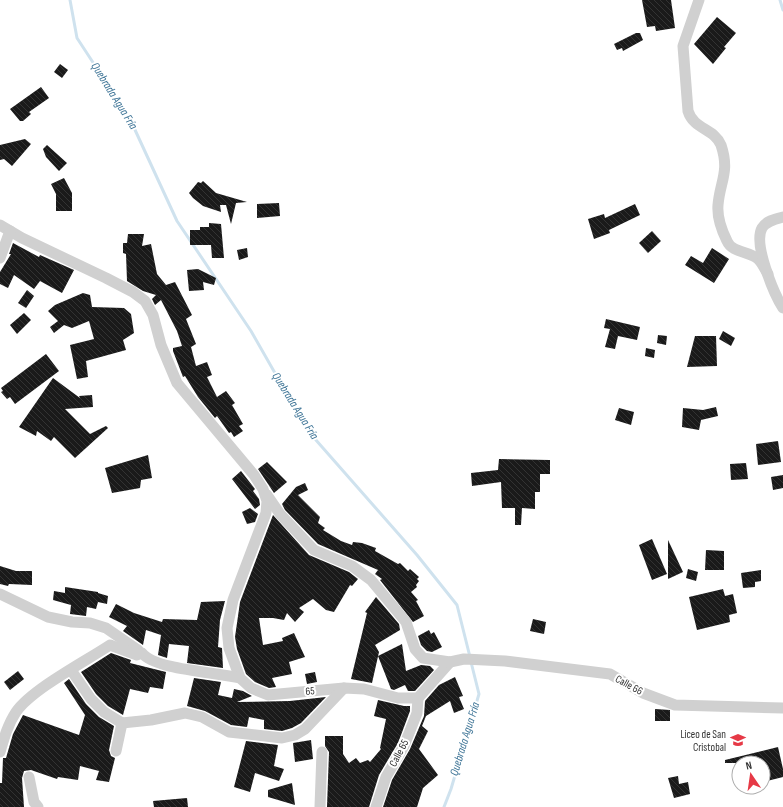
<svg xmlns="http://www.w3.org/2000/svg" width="783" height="807" font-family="'Sofia Sans Condensed',sans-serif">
<defs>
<pattern id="building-back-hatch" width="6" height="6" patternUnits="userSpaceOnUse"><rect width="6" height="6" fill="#1a1a1a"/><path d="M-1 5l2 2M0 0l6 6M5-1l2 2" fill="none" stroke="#333"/></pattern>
</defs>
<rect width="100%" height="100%" fill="#fff"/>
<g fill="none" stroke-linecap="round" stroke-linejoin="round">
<!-- stream -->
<g stroke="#cfe2ee" stroke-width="3">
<polyline points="70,0 77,38 130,119 177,221 251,331 308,431 417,555 457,605 470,657"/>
<polyline points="780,0 783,10"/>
<polyline points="444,807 451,789 479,694 471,662"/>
</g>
</g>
<!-- building -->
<g fill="url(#building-back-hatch)">
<polygon points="642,0 671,0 675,28 656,31 655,26 647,27"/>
<polygon points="717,17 736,33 724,47 726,48 713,64 694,44"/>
<polygon points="636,33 640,33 643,40 623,51 622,48 617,50 614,44"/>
<polygon points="60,64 68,70 62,78 54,72"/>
<polygon points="41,87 49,98 29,112 31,114 23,121 20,121 10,109"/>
<polygon points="25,139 31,144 12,166 4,159 0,160 0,145"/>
<polygon points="47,145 67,163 59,171 46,157 43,149"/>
<polygon points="64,178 72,193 72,211 56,211 56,194 51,184"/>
<polygon points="203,181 216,193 247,202 236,203 231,224 226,205 220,205 221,212 203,206 193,198 189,193 198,182 201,183"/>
<polygon points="279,203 280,216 257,218 257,204"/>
<polygon points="635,204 640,215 609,230 610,233 594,239 588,219 604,214 605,218"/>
<polygon points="209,223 221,224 224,258 212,258 211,245 190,245 190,230 200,230 200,227 209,227"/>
<polygon points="652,231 661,241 648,253 639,243"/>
<polygon points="128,234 144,234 142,246 151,244 157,274 166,285 175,282 192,315 186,319 196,344 191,347 196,366 207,362 212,375 207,377 217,397 226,391 235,403 232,405 243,424 239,426 243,431 234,437 231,432 229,433 217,416 215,418 198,397 185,376 183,377 173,351 173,348 182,346 177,331 161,300 155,305 152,299 156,295 143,291 127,281 126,254 123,253 123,243 127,243"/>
<polygon points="13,243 39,257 40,255 74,270 62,293 40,281 34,289 14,275 8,288 0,284 0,272 11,254 9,254"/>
<polygon points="247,248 248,257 239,260 237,250"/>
<polygon points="712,248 729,259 714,283 685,265 691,256 703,263"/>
<polygon points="198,269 216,278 214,285 203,282 204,290 189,291 187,270"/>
<polygon points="27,290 34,296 26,308 18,303"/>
<polygon points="83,293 90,295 92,307 124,308 131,314 134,333 123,340 126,350 86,361 88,377 77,379 70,345 94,339 89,321 72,328 64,325 54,333 50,327 58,321 48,311 55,305"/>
<polygon points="24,313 31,320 17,334 10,325"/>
<polygon points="606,319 640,327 637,340 618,336 615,349 605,347 610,329 604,328"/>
<polygon points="723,331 735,338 731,346 719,339"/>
<polygon points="658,335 667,336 666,345 657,343"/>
<polygon points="695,336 716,336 717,366 687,367"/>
<polygon points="646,348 655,350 654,358 645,356"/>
<polygon points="46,354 59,371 15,404 10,397 7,399 1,392 3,391 1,388"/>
<polygon points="53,378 80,398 79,396 92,395 93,407 65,409 90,434 106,426 108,428 75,458 54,437 51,441 37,431 36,436 19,427"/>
<polygon points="716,407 718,416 701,420 699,430 682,427 683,408 703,410"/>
<polygon points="619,408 634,412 631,425 615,420"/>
<polygon points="778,441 781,462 758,465 756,444"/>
<polygon points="148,455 152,478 141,480 140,488 112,493 105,468"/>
<polygon points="499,459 550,460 550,474 540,474 540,492 535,492 535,509 522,508 521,525 515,525 515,508 502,508 501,482 472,486 471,473 498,470"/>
<polygon points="267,462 287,482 274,493 258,469"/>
<polygon points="746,463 748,479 731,480 730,464"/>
<polygon points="241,471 255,489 253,491 259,499 260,505 255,509 232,479"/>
<polygon points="783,475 783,488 773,490 771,477"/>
<polygon points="305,483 308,490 298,495 320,517 318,523 325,528 323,530 341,541 352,545 353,542 362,543 376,548 375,551 398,564 400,563 408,571 410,569 419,577 417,579 419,581 416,585 417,587 411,592 418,600 416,601 424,616 413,622 380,580 382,579 375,574 378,570 318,544 285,510 282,504 296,487"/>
<polygon points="250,508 258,514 255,522 247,524 242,512"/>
<polygon points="273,515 309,555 349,572 358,579 352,586 350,585 334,612 326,610 313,599 299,608 304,612 295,622 287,613 284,620 273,618 259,618 263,645 283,641 282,638 294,633 305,657 289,662 292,674 272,678 276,687 269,688 255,682 246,674 237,649 235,637 240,602"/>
<polygon points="652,539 667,574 652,580 639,545"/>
<polygon points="668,540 683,572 668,579"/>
<polygon points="706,550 724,551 724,570 705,570"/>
<polygon points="0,566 16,571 32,571 32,585 9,584 8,586 0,584"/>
<polygon points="688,569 698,572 696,581 686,578"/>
<polygon points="761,570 761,581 755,582 755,587 743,588 741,573"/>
<polygon points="65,587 98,592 98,593 108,596 107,604 98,602 96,609 87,607 86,616 70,614 71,605 53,600 54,591 65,593"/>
<polygon points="723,589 725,596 733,594 737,613 729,615 730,622 697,630 689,597"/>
<polygon points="376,597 399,624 400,630 375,645 379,652 372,683 351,679 367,613 365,612"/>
<polygon points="225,601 220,620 218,647 222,648 223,668 187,663 189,646 169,644 167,658 158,655 161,635 146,630 143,645 123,631 127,626 109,617 116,604 134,613 162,622 163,619 197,620 201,602"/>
<polygon points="533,619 546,622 544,634 530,631"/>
<polygon points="429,630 431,634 434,632 442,647 432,652 427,651 421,645 418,636"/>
<polygon points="402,644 406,671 421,665 430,666 434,670 415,691 408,691 405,685 394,690 391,689 378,656"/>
<polygon points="111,653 131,660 130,663 166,672 163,689 150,687 148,693 130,689 123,715 108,706 96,694 81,672"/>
<polygon points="18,671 24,679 10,690 4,682"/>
<polygon points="315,672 317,682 307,684 305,674"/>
<polygon points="455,677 463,696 459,697 464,709 454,713 450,701 426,716 422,726 428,731 419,749 438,775 423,788 417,807 383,807 392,780 410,749 424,716 425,701 439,685"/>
<polygon points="194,678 221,682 218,695 232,698 234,689 243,691 252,696 237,702 290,701 326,697 301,723 292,728 282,731 264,729 264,720 249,717 247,727 231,725 205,711 187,706"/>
<polygon points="69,679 86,704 99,717 114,726 109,750 111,756 115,758 109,782 96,780 99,771 80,766 78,780 58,777 57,779 31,770 24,771 22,778 24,807 0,807 0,783 2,783 3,758 6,758 13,734 23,715 79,735 85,715 64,683"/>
<polygon points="378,700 404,706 410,706 410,711 398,743 379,775 369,807 327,807 329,752 325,746 325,736 343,736 343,754 349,763 356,758 360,763 368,760 370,762 381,749 380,748 386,719 374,716"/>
<polygon points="655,709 670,710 670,721 655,721"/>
<polygon points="311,740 313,759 295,762 293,743"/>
<polygon points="246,741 278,745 274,766 284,769 279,781 255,773 250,792 234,787"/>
<polygon points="778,747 783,769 783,777 763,782 763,763 725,763 725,760"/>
<polygon points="678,776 679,784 688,782 690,794 674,798 668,778"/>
<polygon points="292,783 295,805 268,797 268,790"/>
<polygon points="187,798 188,807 154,807 153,801"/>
</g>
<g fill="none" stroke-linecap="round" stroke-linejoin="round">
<!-- minor -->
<g stroke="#d0d0d0" stroke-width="11">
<path d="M699,0l-16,46 5,65c6,19 26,17 33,34 9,27 -1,36 -3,60 -1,12 4,26 9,36 5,12 22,10 31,18 4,3 7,11 10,15"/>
<path d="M783,217c-8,2 -17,4 -21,11 -9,16 12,66 21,80"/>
<polyline points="0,225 22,238 106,278 133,292 145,301 153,315 161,345 177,383 254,475 263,489 267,501 266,513 233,600 227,628 229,648 240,678 251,688 268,695 344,688 364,689 398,698 418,698 450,662"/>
<polyline points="0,258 10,231"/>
<polyline points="267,495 280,514 314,550 352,566 371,580 406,622 415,649 423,658 450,662 464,659 505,661 610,674 643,693 675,705 783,708"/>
<polyline points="0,594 48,617 72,622 90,623 106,628 138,650"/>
<polyline points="71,670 91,699 104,712 122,723 151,720 185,713 202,717 229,732 282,738 295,735 305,729 344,688"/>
<polyline points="116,751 122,723"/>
<path d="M0,752c4,-14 8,-28 16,-40 16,-23 70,-51 94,-67l27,10 5,-2c13,17 74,19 98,25"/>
<polyline points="29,777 34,802 38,807"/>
<polyline points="320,807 322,752"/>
<polyline points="376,807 386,777 404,746 417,713 418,698"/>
</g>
</g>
<!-- icons -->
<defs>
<g id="university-bare" transform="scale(1.2)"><path d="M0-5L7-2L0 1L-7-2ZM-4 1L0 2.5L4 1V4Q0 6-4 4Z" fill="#e63946" stroke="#fff" stroke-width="2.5" paint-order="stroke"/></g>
</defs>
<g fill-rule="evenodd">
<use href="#university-bare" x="738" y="740"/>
</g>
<g text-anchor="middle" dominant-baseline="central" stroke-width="4" stroke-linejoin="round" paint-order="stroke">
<!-- street labels -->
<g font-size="11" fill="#333" stroke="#fff">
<text transform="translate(629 685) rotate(29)">Calle 66</text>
<text transform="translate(310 691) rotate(-5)">65</text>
<text transform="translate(399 753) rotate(-62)">Calle 65</text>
</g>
<!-- poi labels -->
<g font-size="11" fill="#333" stroke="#fff" text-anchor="end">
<text x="726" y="734">Liceo de San<tspan x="726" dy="13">Cristobal</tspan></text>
</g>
<!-- water labels -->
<g font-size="12" font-style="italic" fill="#3f7597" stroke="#fff">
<text transform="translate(114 96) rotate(58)">Quebrada Agua Fría</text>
<text transform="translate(295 406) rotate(58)">Quebrada Agua Fría</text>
<text transform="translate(465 739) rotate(-73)">Quebrada Agua Fría</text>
</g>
</g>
<!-- north arrow -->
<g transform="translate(751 775) rotate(347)"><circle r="19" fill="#ffffff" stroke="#adadad"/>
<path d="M0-3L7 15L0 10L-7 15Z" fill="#e63946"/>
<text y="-6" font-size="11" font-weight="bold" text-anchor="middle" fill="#333333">N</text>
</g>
</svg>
